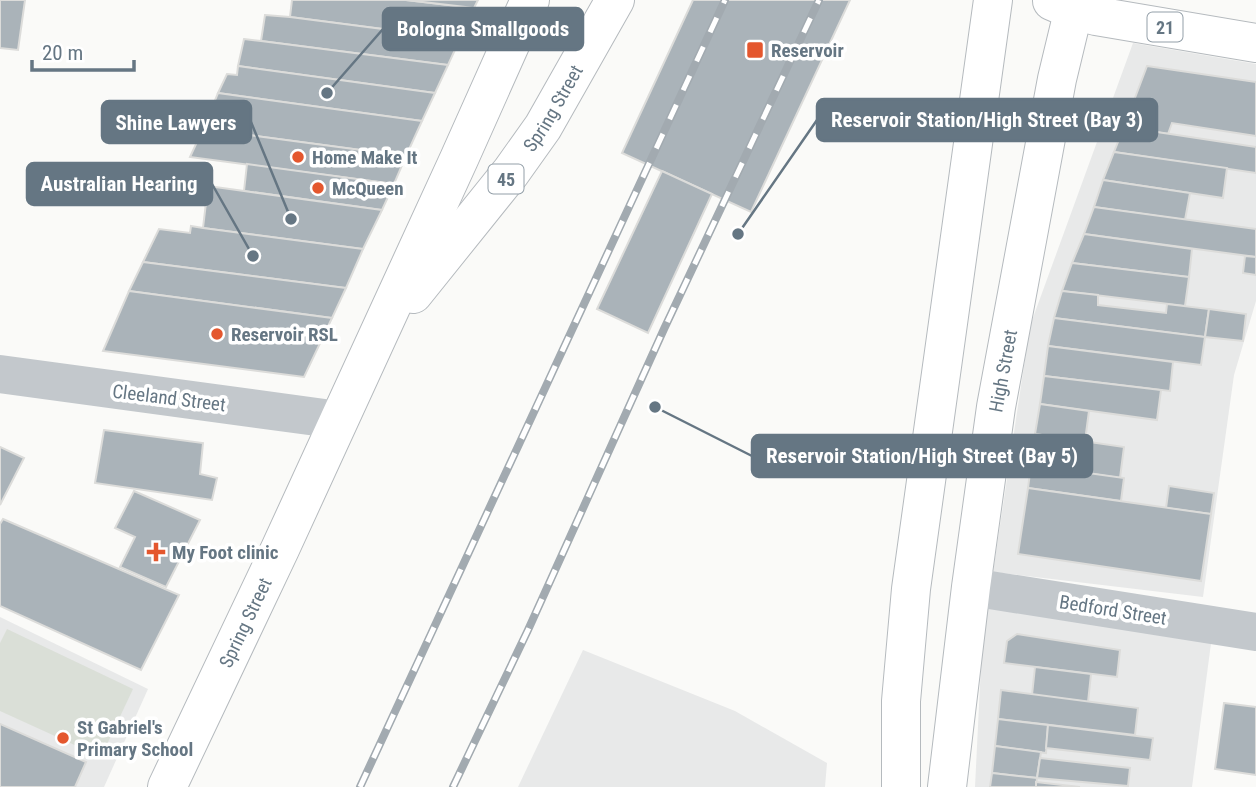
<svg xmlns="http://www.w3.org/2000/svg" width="1256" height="787" font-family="'Roboto Condensed',sans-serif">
<rect width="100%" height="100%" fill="#fafaf8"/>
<!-- built -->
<g fill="#e8e9e9">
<polygon points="1133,43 1256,64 1256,301 1234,375 1203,597 993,572 1030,326"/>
<polygon points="984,604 1212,636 1192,787 975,787"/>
<polygon points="0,617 148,689 104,787 0,787"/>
<polygon points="583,650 735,711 827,763 825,787 518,787"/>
</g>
<!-- green -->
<polygon fill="#dadfd7" points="7,629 133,689 101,757 0,711 0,643"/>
<!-- building -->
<g fill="#aab3b9" stroke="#dcdcda" stroke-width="2">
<polygon points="0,0 25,0 18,50 0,48"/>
<polygon points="292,0 406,0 474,8 460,39 290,17"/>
<polygon points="406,0 478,0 474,8"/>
<polygon points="693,0 850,0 751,212 622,153"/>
<polygon points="265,15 290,17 460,39 448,65 261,41"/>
<polygon points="244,39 261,41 448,65 435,93 238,66"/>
<polygon points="238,66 435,93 422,121 218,93 227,74 237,75"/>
<polygon points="1147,66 1256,82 1256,136 1172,123 1168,134 1124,127"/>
<polygon points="218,93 422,121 406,156 203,129"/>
<polygon points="1124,127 1256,147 1256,173 1114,152"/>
<polygon points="203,129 406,156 394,184 190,157"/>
<polygon points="1114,152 1227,168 1223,198 1103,180"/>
<polygon points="247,164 394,184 382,210 244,191"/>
<polygon points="662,171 712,194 648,333 597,309"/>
<polygon points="1103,180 1190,193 1185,220 1094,207"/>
<polygon points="208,186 244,191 382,210 363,249 203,228"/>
<polygon points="1094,207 1256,229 1256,257 1084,234"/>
<polygon points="191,226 203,228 363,249 346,288 143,262 159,229 190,233"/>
<polygon points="1084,234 1192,249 1189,277 1072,263"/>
<polygon points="1245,256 1256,257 1256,275 1243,273"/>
<polygon points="143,262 346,288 332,318 129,291"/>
<polygon points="1072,263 1189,277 1185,306 1062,291"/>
<polygon points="129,291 332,318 304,377 103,351"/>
<polygon points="1062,291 1098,295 1098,305 1166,313 1167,304 1209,309 1205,337 1054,318"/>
<polygon points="1209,309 1246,314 1243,341 1205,337"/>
<polygon points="1054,318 1205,337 1201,365 1048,346"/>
<polygon points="1048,346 1173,362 1170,391 1044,376"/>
<polygon points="1044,376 1161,390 1157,420 1040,404"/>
<polygon points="1040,404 1089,411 1085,441 1035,434"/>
<polygon points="104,430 203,443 200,474 217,478 212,500 95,483"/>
<polygon points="1035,434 1124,447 1120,478 1031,465"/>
<polygon points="0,447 24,458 0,505"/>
<polygon points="1031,465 1124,478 1121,501 1028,488"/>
<polygon points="1169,486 1214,493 1211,514 1166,508"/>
<polygon points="1028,488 1211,514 1201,581 1018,554"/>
<polygon points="134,491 200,520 166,587 120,567 135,537 115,528"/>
<polygon points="3,519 179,595 141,670 0,606 0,524"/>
<polygon points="1017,634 1120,650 1117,677 1004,663 1007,641"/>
<polygon points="1035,667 1091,674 1088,702 1032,695"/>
<polygon points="1001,690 1138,708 1135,735 998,719"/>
<polygon points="1224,703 1256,707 1256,775 1215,769"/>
<polygon points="998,719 1048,725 1046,753 995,746"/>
<polygon points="0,724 86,762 75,787 0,787"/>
<polygon points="1048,725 1153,738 1150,760 1046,748"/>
<polygon points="995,746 1041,752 1037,778 992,773"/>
<polygon points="1040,758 1130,768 1128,786 1037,778"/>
<polygon points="992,773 1037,778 1036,787 990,787"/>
<polygon points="1036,782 1080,787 1036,787"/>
</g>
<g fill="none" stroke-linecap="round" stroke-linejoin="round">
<!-- major casing -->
<g stroke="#b5babe" stroke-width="40">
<g id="major">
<polyline points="1052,1 1073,10 1096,16 1256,43"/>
<path id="s1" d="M413,294l98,-122 32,-45 72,-127"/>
<path id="s2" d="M167,787l113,-238 179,-390 71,-159"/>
<polyline points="901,787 901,701 911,589 993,0"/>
<path id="s3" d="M947,787l24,-200 25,-180 61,-328 19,-79"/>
</g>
</g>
<!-- minor -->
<g stroke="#c3c8cc" stroke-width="38">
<polyline points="0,374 339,420"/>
<polyline points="971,587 1256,632"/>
</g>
<!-- major -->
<use href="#major" stroke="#fff" stroke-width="38"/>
<!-- rail casing -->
<g stroke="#a2aab0" stroke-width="8">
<g id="rail">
<polyline points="360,787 725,0"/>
<polyline points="453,787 528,630 664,329 819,0"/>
</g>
</g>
<!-- rail -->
<use href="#rail" stroke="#fff" stroke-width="5" stroke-dasharray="16" stroke-linecap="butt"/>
</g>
<!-- markers -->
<g fill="#e4572e" stroke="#fff" stroke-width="2.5">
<rect x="746" y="41" width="18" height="18" rx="3.5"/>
<circle cx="298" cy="157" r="7"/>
<circle cx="318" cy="188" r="7"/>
<circle cx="217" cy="334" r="7"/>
<path d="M152.5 541.5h7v7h7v7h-7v7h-7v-7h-7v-7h7z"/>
<circle cx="63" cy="738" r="7"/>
</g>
<g text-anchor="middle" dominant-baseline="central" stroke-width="7" stroke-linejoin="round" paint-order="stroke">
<!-- shield labels -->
<g fill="#fff" stroke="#939fa8" stroke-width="2">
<rect x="1147.5" y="12.5" width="35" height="29" rx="5"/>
<rect x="488.5" y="164.5" width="35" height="29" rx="5"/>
</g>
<g font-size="18" font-weight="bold" fill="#657683">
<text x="1165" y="27">21</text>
<text x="506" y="179">45</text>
</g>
<!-- poi labels -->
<g font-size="19" font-weight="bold" fill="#657683" stroke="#fff" text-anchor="start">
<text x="771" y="50">Reservoir</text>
<text x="312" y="157">Home Make It</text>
<text x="332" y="188">McQueen</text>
<text x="231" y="334">Reservoir RSL</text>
<text x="172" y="552">My Foot clinic</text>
<text x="77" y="727">St Gabriel's<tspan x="77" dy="22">Primary School</tspan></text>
</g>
<!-- street labels -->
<g font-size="19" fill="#657683" stroke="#fff">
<text stroke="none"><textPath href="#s1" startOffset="233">Spring Street</textPath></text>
<text stroke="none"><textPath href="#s3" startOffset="420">High Street</textPath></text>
<text transform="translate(169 398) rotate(7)">Cleeland Street</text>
<text transform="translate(1113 610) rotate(9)">Bedford Street</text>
<text stroke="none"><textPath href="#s2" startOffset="182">Spring Street</textPath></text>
</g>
</g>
<!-- callouts -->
<path fill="none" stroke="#657683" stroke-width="2.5" d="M327 93L383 29M738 234L817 120M291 219L251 122M253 256L212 184M655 407L752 456"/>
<g fill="#657683" stroke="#fff" stroke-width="2.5">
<circle cx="327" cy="93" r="7"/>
<circle cx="738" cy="234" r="7"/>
<circle cx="291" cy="219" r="7"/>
<circle cx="253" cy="256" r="7"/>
<circle cx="655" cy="407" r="7"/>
</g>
<g fill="#657683" stroke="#657683" stroke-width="2.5">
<rect x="383" y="8" width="200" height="42" rx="7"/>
<rect x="817" y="99" width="340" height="42" rx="7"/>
<rect x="102" y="101" width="149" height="42" rx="7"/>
<rect x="27" y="163" width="185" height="42" rx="7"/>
<rect x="752" y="435" width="340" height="42" rx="7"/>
</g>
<g font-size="21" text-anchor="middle" font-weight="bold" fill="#fff">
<text x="483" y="36">Bologna Smallgoods</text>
<text x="987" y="127">Reservoir Station/High Street (Bay 3)</text>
<text x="176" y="130">Shine Lawyers</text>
<text x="119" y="191">Australian Hearing</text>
<text x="922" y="463">Reservoir Station/High Street (Bay 5)</text>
</g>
<!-- scale -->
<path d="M32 60v10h102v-10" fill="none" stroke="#657683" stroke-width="3.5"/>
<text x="42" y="60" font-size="21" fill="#657683" stroke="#ffffff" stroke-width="5" paint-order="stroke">20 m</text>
</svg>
